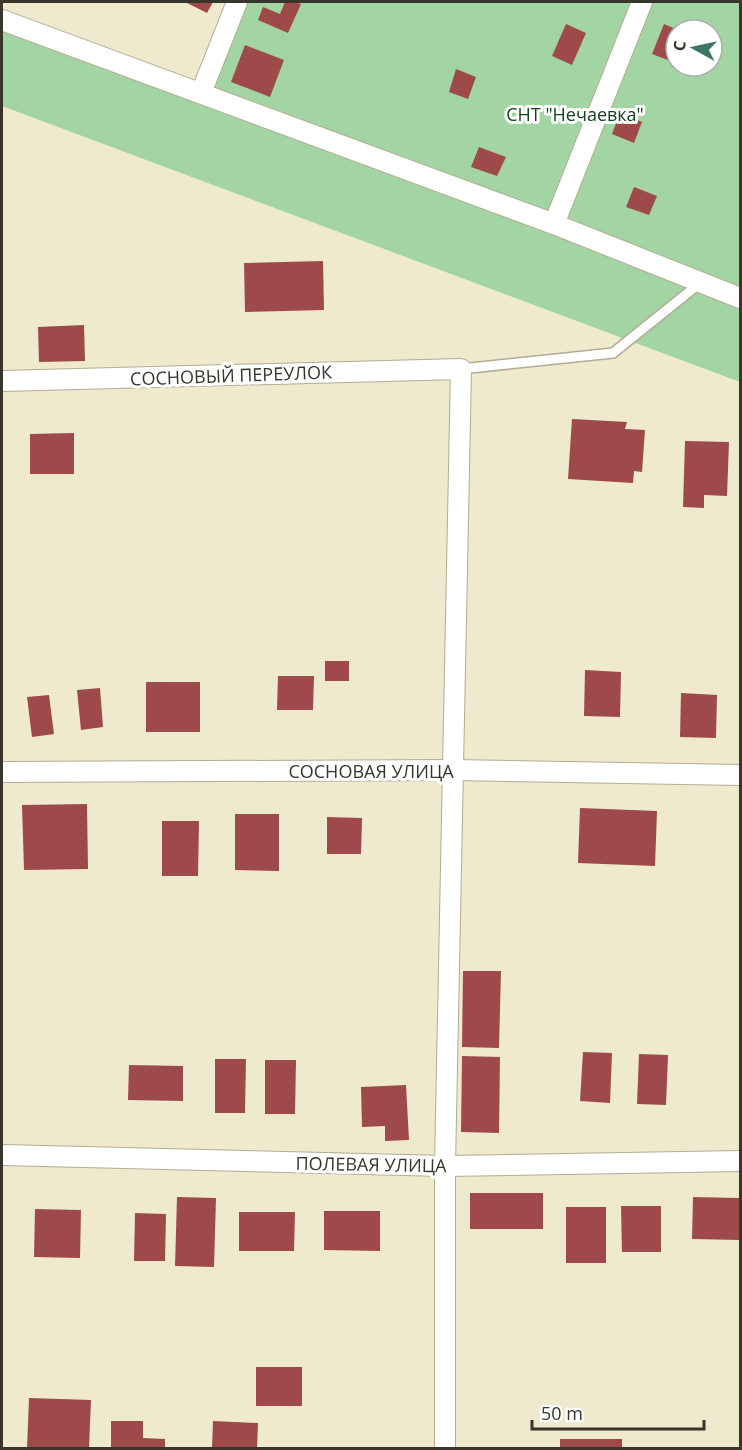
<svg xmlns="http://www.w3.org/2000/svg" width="742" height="1450" font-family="'Open Sans',sans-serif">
<rect width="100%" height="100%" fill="#efe9ce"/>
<!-- green -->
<g fill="#a2d4a4" fill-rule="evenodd">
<path d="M237,2h503v295l-539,-204zM676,30h36v36h-36z"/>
<polygon points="2,24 740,299 740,382 2,106"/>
</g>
<!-- building -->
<g fill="#9f4a4a">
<polygon points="188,2 213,2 207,13 187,3"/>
<polygon points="285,2 294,2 301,4 288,33 258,20 263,7 280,14"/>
<polygon points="566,24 586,33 572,65 552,56"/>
<polygon points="664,24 676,29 676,63 652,54"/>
<polygon points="245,45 284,60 270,97 231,82"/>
<polygon points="456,69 476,77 468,99 449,92"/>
<polygon points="620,113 642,122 634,143 612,134"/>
<polygon points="479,147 506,157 497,176 471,167"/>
<polygon points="634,187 657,196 649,215 626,207"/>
<polygon points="323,261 324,310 245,312 244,263"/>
<polygon points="84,325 85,361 39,362 38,327"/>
<polygon points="572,419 627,422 625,429 645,430 642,472 634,471 633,483 568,479"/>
<polygon points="74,433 74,474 30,474 30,434"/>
<polygon points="685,441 729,442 727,496 704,495 704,508 683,507"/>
<rect x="325" y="661" width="24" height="20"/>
<polygon points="585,670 621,672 620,717 584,716"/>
<polygon points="278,676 314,676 313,710 277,710"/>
<rect x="146" y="682" width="54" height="50"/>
<polygon points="100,688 103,727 81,730 77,690"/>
<polygon points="681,693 717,695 716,738 680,737"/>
<polygon points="49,695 54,734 32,737 27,697"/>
<polygon points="87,804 88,869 24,870 22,805"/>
<polygon points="580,808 657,811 655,866 578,863"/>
<polygon points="235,814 279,814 279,871 235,870"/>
<polygon points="327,817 362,818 361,854 327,854"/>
<polygon points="162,821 199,821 198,876 162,876"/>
<polygon points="463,971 501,971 499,1048 462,1047"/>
<polygon points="583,1052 612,1053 610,1103 580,1101"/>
<polygon points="639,1054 668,1055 666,1105 637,1104"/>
<polygon points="462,1056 500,1057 499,1133 461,1132"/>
<polygon points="215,1059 246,1059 245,1113 215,1113"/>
<polygon points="265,1060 296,1060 295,1114 265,1114"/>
<polygon points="129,1065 183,1066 183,1101 128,1100"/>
<polygon points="406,1085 409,1140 385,1141 385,1126 362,1127 361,1087"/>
<rect x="470" y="1193" width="73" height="36"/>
<polygon points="177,1197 216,1198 214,1267 175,1266"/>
<polygon points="693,1197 740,1198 740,1240 692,1239"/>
<polygon points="621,1206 661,1206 661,1252 622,1252"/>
<rect x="566" y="1207" width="40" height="56"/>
<polygon points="35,1209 81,1210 80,1258 34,1257"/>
<polygon points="324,1211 380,1211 380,1251 324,1250"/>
<polygon points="239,1212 295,1212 294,1251 239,1251"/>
<polygon points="135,1213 166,1214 165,1261 134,1261"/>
<rect x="256" y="1367" width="46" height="39"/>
<polygon points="29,1398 91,1400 89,1448 27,1448"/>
<polygon points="111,1421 143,1421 143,1438 165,1439 165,1448 111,1448"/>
<polygon points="213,1421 258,1423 257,1448 212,1448"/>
<rect x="560" y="1439" width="62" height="9"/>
</g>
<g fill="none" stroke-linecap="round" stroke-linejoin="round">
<!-- service casing -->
<g stroke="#b2ac92" stroke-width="12">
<polyline id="service" points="461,369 613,353 700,283"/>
</g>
<!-- minor casing -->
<g stroke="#b2ac92" stroke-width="22">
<g id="minor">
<polyline points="2,20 554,224 740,298"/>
<polyline points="201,93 237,2"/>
<polyline points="554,224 642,2"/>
<polyline points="2,381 461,369 445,1166 445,1448"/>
<polyline points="2,772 453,770 740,775"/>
<polyline points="2,1155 445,1166 740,1161"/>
</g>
</g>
<!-- service -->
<use href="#service" stroke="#fff" stroke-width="9"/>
<!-- minor -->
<use href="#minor" stroke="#fff" stroke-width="20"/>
</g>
<g text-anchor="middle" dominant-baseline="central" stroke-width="6" stroke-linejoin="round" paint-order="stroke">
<!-- park labels -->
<g font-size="18" fill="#124219" stroke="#fff">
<text x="575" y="114">СНТ "Нечаевка"</text>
</g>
<!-- street labels -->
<g font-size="18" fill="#38352b" stroke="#fff">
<text transform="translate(231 375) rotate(-2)">СОСНОВЫЙ ПЕРЕУЛОК</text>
<text x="371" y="771">СОСНОВАЯ УЛИЦА</text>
<text transform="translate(371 1164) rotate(1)">ПОЛЕВАЯ УЛИЦА</text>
</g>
</g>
<!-- border -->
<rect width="742" height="1450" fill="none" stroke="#38352b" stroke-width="6"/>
<!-- north arrow -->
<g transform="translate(694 48) rotate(278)"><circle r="28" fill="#ffffff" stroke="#afaeaa" stroke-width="1.5"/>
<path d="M0-4.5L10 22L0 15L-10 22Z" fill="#3a7764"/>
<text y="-9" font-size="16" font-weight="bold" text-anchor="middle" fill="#38352b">С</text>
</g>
<!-- scale -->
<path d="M532 1420v9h172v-9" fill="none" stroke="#38352b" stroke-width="3"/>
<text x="541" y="1420" font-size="18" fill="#38352b" stroke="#ffffff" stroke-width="4.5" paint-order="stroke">50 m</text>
</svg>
